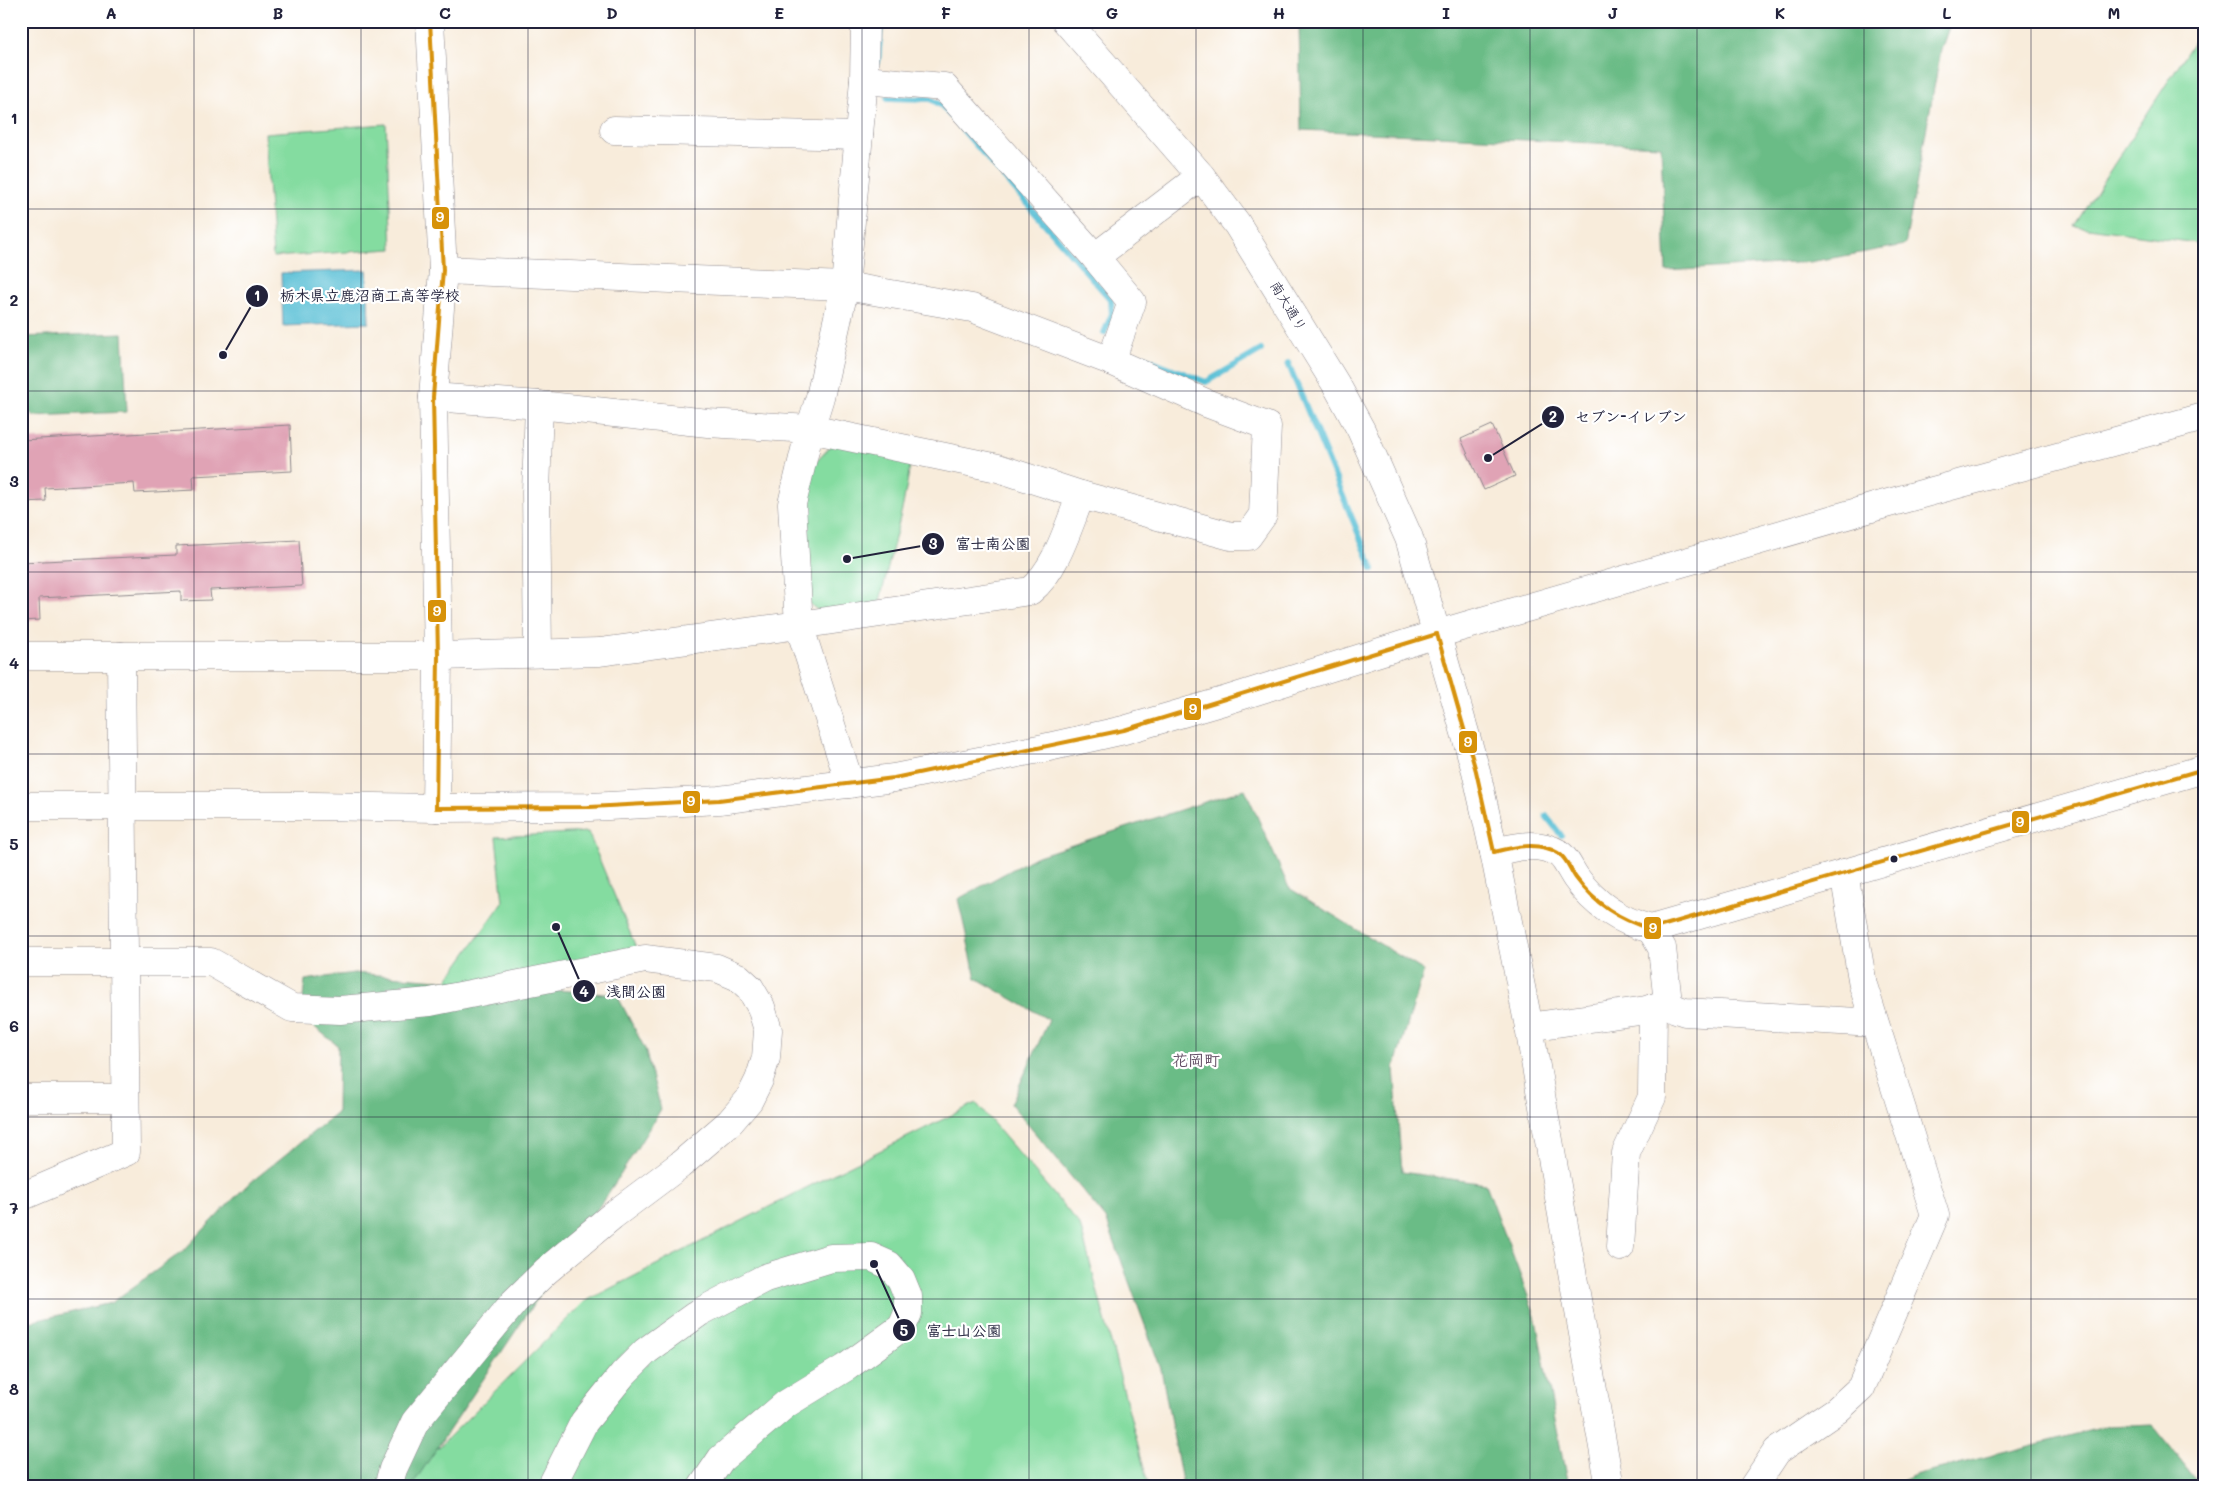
<svg xmlns="http://www.w3.org/2000/svg" width="2225" height="1508" font-family="Mali,'Klee One',sans-serif">
<rect width="100%" height="100%" fill="#fff"/>
<filter id="ink" filterUnits="userSpaceOnUse"><feTurbulence type="fractalNoise" baseFrequency=".02" numOctaves="2"/><feDisplacementMap in="SourceGraphic" scale="10" xChannelSelector="R" yChannelSelector="G"/><feConvolveMatrix kernelMatrix="1 2 1 2 8 2 1 2 1" color-interpolation-filters="sRGB"/></filter>
<filter id="wash" filterUnits="userSpaceOnUse"><feTurbulence type="fractalNoise" baseFrequency=".0096" numOctaves="4" result="noise"/><feDisplacementMap in="SourceGraphic" scale="20" xChannelSelector="R" yChannelSelector="G"/><feGaussianBlur stdDeviation="1.12" result="paint"/><feColorMatrix in="noise" values="0 0 0 0 0 0 0 0 0 0 0 0 0 0 0 0 0 1.4 0 .05"/><feComposite in="paint" operator="in"/></filter>
<g filter="url(#wash)">
<rect width="100%" height="100%" fill="#f8ecdb"/>
<!-- green -->
<g fill="#84dca0" stroke="#537f6e">
<polygon points="2204,26 2204,244 2074,226"/>
<polygon points="386,124 392,249 273,257 265,133"/>
<polygon points="833,444 911,461 903,505 879,605 820,612 807,602 799,517 814,464"/>
<polygon points="588,832 638,952 443,986 503,902 496,837"/>
<polygon points="976,1103 1080,1225 1149,1487 399,1487 584,1302 835,1173"/>
</g>
<!-- forest -->
<g fill="#6bbc86" stroke="#466f60">
<polygon points="1299,21 1951,21 1941,50 1905,245 1810,262 1666,271 1661,146 1301,130"/>
<polygon points="123,333 127,412 34,416 23,406 21,337"/>
<polygon points="1245,789 1289,888 1424,971 1394,1068 1402,1172 1486,1184 1535,1315 1568,1487 1183,1487 1161,1369 1106,1219 1011,1104 1049,1020 976,978 958,899 1035,857"/>
<polygon points="354,973 617,995 645,1049 661,1109 621,1174 411,1487 21,1487 21,1324 111,1303 183,1251 245,1187 337,1113 338,1046 301,1016 305,980"/>
<polygon points="2152,1424 2202,1487 1887,1487 1915,1475 2108,1426"/>
</g>
<!-- water -->
<polygon fill="#58bfd5" stroke="#3d7088" points="367,270 369,323 283,326 281,273"/>
<g fill="none" stroke-linecap="round" stroke-linejoin="round">
<!-- stream -->
<g stroke="#58bfd5" stroke-width="6">
<polyline points="878,62 881,21"/>
<polyline points="888,98 931,99 942,106 1111,300 1112,314 1104,333"/>
<polyline points="1137,355 1206,382 1261,350"/>
<polyline points="1288,363 1373,569"/>
<polyline points="1546,816 1561,835"/>
</g>
</g>
<g id="blocks">
<!-- building -->
<g fill="#e0a3b5">
<polygon points="290,425 292,471 193,476 194,490 135,493 134,483 45,488 46,501 21,502 21,440"/>
<polygon points="1492,425 1515,476 1484,490 1461,439"/>
<polygon points="299,540 302,586 210,590 211,600 181,601 181,591 39,598 40,620 21,621 21,562 176,555 176,546"/>
</g>
</g>
</g>
<g filter="url(#ink)">
<use href="#blocks" fill-opacity="0" stroke="#8d878b" stroke-width="1"/>
<g fill="none" stroke-linecap="round" stroke-linejoin="round">
<!-- minor casing -->
<g stroke="#8d878b" stroke-width="29">
<g id="minor">
<polyline points="430,21 443,270 433,397 438,656 436,808"/>
<polyline points="1066,21 1201,176 1237,224 1337,386 1361,430 1409,538 1476,771 1494,852 1529,1027 1610,1487"/>
<polyline points="864,80 944,87 1095,257 1132,302 1111,361"/>
<polyline points="614,130 859,136"/>
<polyline points="1095,257 1201,176"/>
<polyline points="433,397 539,405 708,423 810,429 998,468 1081,495 1231,536 1248,536 1263,515 1267,426 1206,403 1111,361 972,308 845,286 443,270"/>
<polyline points="538,652 536,492 539,405"/>
<path d="M21,656h417l162,-4 199,-27 231,-34c27,-22 38,-65 51,-96"/>
<polyline points="850,784 799,625 792,504 810,429 820,397 845,286 864,80 865,21"/>
<polyline points="21,806 314,806 436,808 590,807 719,800 894,778 1044,748 1124,730 1227,700 1437,634 1885,504 2204,417"/>
<path d="M1494,852c20,-5 44,-11 64,1 7,4 13,18 18,25 19,27 43,43 75,51l553,-160"/>
<polyline points="1651,929 1662,948 1668,1003 1676,1009 1685,1012 1874,1023"/>
<polyline points="21,962 211,962 292,1008 340,1010 430,1002 645,959 717,968 738,977 750,988 761,1007 768,1030 766,1058 759,1080 749,1100 730,1122 680,1165 612,1216 546,1271 514,1302 415,1422 393,1469 388,1487"/>
<polyline points="1529,1027 1646,1010 1668,1003"/>
<polyline points="21,1098 124,1098"/>
<polyline points="21,1197 126,1152 121,656"/>
<polyline points="1620,1247 1626,1153 1652,1097 1653,1008"/>
<polyline points="551,1487 584,1422 623,1374 646,1351 700,1312 765,1278 831,1258 871,1257 889,1265 901,1279 908,1296 908,1313 902,1327 848,1366 786,1404 721,1459 702,1487"/>
<polyline points="1753,1487 1777,1451 1837,1410 1861,1388 1935,1215 1863,985 1844,873"/>
</g>
</g>
<!-- minor -->
<use href="#minor" stroke="#fff" stroke-width="28"/>
<!-- bus-1 casing -->
<g stroke="#fff" stroke-width="8">
<g id="bus-1">
<polyline points="430,21 443,270 433,397 438,656 436,808"/>
<polyline points="1437,634 1476,771 1494,852"/>
<polyline points="436,808 590,807 719,800 894,778 1124,730 1437,634"/>
<path d="M1494,852c20,-5 45,-11 64,1 9,5 12,17 18,25 19,26 44,42 75,51l553,-160"/>
</g>
</g>
<!-- bus-1 -->
<use href="#bus-1" stroke="#d79209" stroke-width="4"/>
</g>
</g>
<!-- grid -->
<path fill="none" stroke="#22223b" stroke-width="1" stroke-opacity="0.55" d="M194,21v1466M361,21v1466M528,21v1466M695,21v1466M862,21v1466M1029,21v1466M1196,21v1466M1363,21v1466M1530,21v1466M1697,21v1466M1864,21v1466M2031,21v1466M21,209h2183M21,391h2183M21,572h2183M21,754h2183M21,936h2183M21,1117h2183M21,1299h2183"/>
<!-- markers -->
<circle fill="#22223b" stroke="#fff" stroke-width="2" cx="1894" cy="859" r="4.5"/>
<g text-anchor="middle" dominant-baseline="central" stroke-width="4.5" stroke-linejoin="round" paint-order="stroke">
<!-- street labels -->
<g font-size="14" fill="#22223b" stroke="#fff">
<text transform="translate(1289 306) rotate(59)">南大通り</text>
</g>
<!-- quarter labels -->
<g font-size="16" font-weight="bold" fill="#644f66" stroke="#fff">
<text x="1196" y="1059">花岡町</text>
</g>
</g>
<!-- callouts -->
<path fill="none" stroke="#22223b" stroke-width="2" d="M223 355L257 296M1488 458L1553 417M847 559L933 544M556 927L584 991M874 1264L904 1330"/>
<g fill="#22223b" stroke="#fff" stroke-width="2">
<circle cx="223" cy="355" r="5"/>
<circle cx="1488" cy="458" r="5"/>
<circle cx="847" cy="559" r="5"/>
<circle cx="556" cy="927" r="5"/>
<circle cx="874" cy="1264" r="5"/>
<circle cx="257" cy="296" r="12"/>
<circle cx="1553" cy="417" r="12"/>
<circle cx="933" cy="544" r="12"/>
<circle cx="584" cy="991" r="12"/>
<circle cx="904" cy="1330" r="12"/>
</g>
<g font-size="15" text-anchor="middle" font-weight="bold" fill="#fff">
<text x="257" y="301">1</text>
<text x="1553" y="422">2</text>
<text x="933" y="549">3</text>
<text x="584" y="997">4</text>
<text x="904" y="1336">5</text>
</g>
<g font-size="15" text-anchor="middle" font-weight="bold" fill="#22223b" stroke="#fff" stroke-width="4.5" stroke-linejoin="round" paint-order="stroke">
<text x="370" y="301">栃木県立鹿沼商工高等学校</text>
<text x="1631" y="422">セブン-イレブン</text>
<text x="993" y="549">富士南公園</text>
<text x="636" y="997">浅間公園</text>
<text x="964" y="1336">富士山公園</text>
</g>
<g stroke="#fff" stroke-width="2">
<rect x="431" y="206" width="19" height="24" rx="5" fill="#d79209"/>
<rect x="427" y="599" width="20" height="24" rx="5" fill="#d79209"/>
<rect x="1183" y="697" width="19" height="24" rx="5" fill="#d79209"/>
<rect x="1458" y="730" width="20" height="24" rx="5" fill="#d79209"/>
<rect x="682" y="790" width="19" height="24" rx="5" fill="#d79209"/>
<rect x="2011" y="810" width="19" height="24" rx="5" fill="#d79209"/>
<rect x="1643" y="916" width="19" height="24" rx="5" fill="#d79209"/>
</g>
<g font-size="14" text-anchor="middle" font-weight="bold" fill="#fff">
<text x="440" y="222">9</text>
<text x="437" y="616">9</text>
<text x="1193" y="714">9</text>
<text x="1468" y="747">9</text>
<text x="691" y="806">9</text>
<text x="2020" y="827">9</text>
<text x="1653" y="933">9</text>
</g>
<!-- margin -->
<rect width="2225" height="1508" fill="none" stroke="#fff" stroke-width="55"/>
<rect x="28" y="28" width="2170" height="1452" fill="none" stroke="#22223b" stroke-width="2"/>
<g font-size="16" text-anchor="middle" font-weight="bold" fill="#22223b">
<text x="111" y="19">A</text>
<text x="278" y="19">B</text>
<text x="445" y="19">C</text>
<text x="612" y="19">D</text>
<text x="779" y="19">E</text>
<text x="946" y="19">F</text>
<text x="1112" y="19">G</text>
<text x="1279" y="19">H</text>
<text x="1446" y="19">I</text>
<text x="1613" y="19">J</text>
<text x="1780" y="19">K</text>
<text x="1947" y="19">L</text>
<text x="2114" y="19">M</text>
<text x="14" y="124">1</text>
<text x="14" y="306">2</text>
<text x="14" y="487">3</text>
<text x="14" y="669">4</text>
<text x="14" y="850">5</text>
<text x="14" y="1032">6</text>
<text x="14" y="1214">7</text>
<text x="14" y="1395">8</text>
</g>
</svg>
